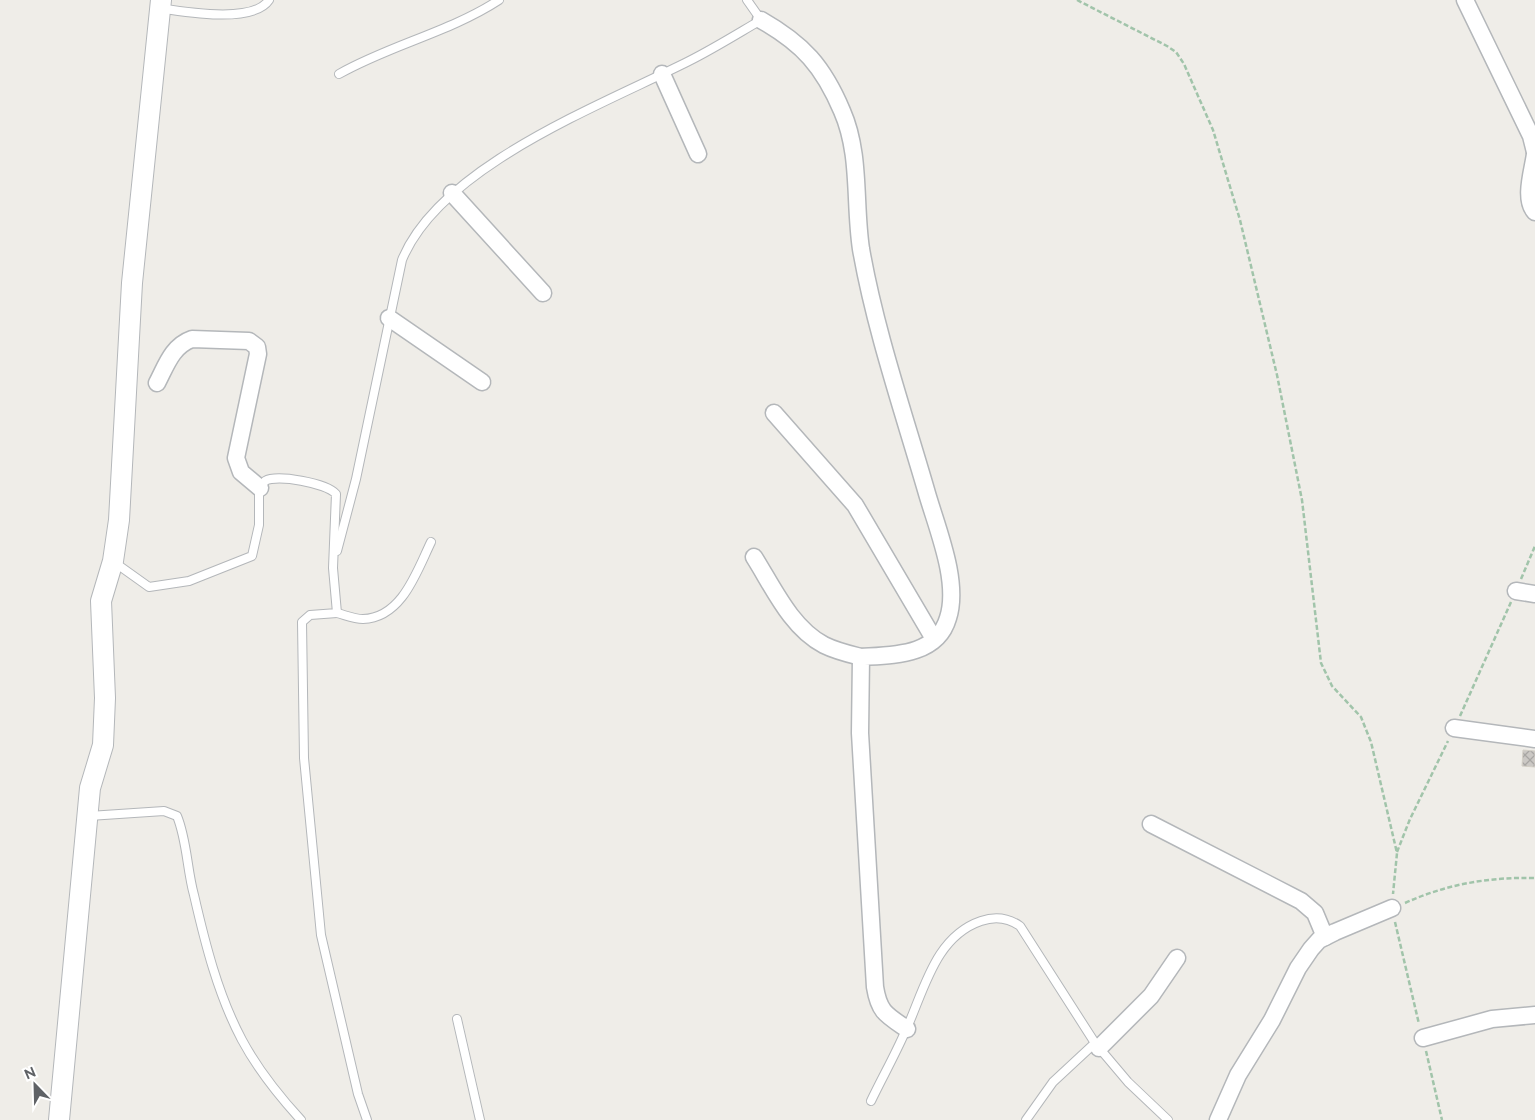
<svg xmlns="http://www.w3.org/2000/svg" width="1535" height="1120" font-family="Raleway,sans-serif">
<defs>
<pattern id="building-cross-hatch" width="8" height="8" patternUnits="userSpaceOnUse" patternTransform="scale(1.25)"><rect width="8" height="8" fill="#cbc8c4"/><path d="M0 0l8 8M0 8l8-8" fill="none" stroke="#a8a6a3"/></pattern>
</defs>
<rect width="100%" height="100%" fill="#efede8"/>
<!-- building -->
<polygon fill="url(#building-cross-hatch)" stroke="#d3cfc6" points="1523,750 1535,751 1535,767 1522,766"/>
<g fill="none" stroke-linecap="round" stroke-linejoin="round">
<!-- service casing -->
<g stroke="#b4b7ba" stroke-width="10">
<g id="service">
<path d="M160,8c24,4 93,16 109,-8"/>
<path d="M339,74c51,-29 111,-42 160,-74"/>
<path d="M337,551l19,-72 46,-219c38,-94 200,-155 287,-199 24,-12 48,-27 72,-41l-14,-20"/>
<path d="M114,562l35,25 40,-6 63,-25 7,-31v-32l6,-12c12,-7 61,2 71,13l-3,74 4,45 -27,2 -8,7 2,136 17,177 37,159 9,26"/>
<path d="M337,613c8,2 17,6 26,6 39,-1 54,-48 68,-77"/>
<path d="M89,816l75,-5 13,5c10,24 10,54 17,79 11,48 24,100 48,145 15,28 37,56 59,80"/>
<polyline points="457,1019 480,1120"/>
<path d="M871,1101c11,-23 24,-46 34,-69 19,-40 29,-95 76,-111 14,-5 26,-4 39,5l75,117 33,39 40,38"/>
<polyline points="1026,1120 1053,1082 1095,1043"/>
</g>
</g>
<!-- minor casing -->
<g stroke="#b4b7ba" stroke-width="19">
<g id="minor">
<polyline points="1465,0 1531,136 1535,152"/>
<path d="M761,20c42,24 62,46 81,91 19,43 12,92 19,138 14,80 42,162 65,241 10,36 34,91 22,128 -11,38 -55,37 -87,39l-1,76 15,254c4,25 11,28 32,42"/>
<polyline points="662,74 698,154"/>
<path d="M1535,154c-2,16 -12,45 0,58"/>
<polyline points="452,193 543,293"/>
<polyline points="389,318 482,382"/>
<path d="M157,383c9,-17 15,-37 35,-44l57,2 8,6 1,7 -22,104 5,14 19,16"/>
<polyline points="774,413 855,505 934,639"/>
<path d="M754,557c19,30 37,71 70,88 12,6 25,9 37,12"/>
<polyline points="1516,591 1535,594"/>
<polyline points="1454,728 1535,739"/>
<polyline points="1151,824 1301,901 1315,913 1325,937"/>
<polyline points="1423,1038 1492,1019 1535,1015"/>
<polyline points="1099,1048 1151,996 1177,958"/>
<polyline points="1218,1120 1238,1075 1272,1020 1298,968 1311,949 1319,940 1335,932 1392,908"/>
</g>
</g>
<!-- tertiary casing -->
<g stroke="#b4b7ba" stroke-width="22">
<polyline id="tertiary" points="59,1120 90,788 103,745 105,698 101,601 113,561 119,520 132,283 161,0"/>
</g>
<!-- path -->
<g stroke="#a1c4aa" stroke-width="2.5" stroke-dasharray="5 2.5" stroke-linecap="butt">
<polyline points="1077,0 1167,46 1176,52 1184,64 1213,130 1240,220 1277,375 1302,500 1321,663 1332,686 1361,717 1371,742 1397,853 1393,894"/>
<polyline points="1521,579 1535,546"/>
<polyline points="1460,716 1511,602"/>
<polyline points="1397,852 1410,819 1448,741"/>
<path d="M1405,903c42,-19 84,-26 130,-25"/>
<polyline points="1395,922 1419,1024"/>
<polyline points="1426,1051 1442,1120"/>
</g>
<!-- service -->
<use href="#service" stroke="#fff" stroke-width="8"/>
<!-- minor -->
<use href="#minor" stroke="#fff" stroke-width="16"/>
<!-- tertiary -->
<use href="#tertiary" stroke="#fff" stroke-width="20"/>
</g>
<!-- north arrow -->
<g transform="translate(35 1085) rotate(337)" stroke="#ffffff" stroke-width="4" paint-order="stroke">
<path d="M0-4L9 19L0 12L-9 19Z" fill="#5f6266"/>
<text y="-8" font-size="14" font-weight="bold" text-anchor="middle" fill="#5f6266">N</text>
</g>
</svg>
